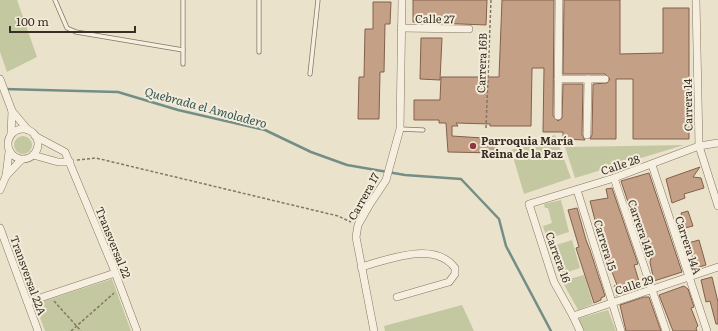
<svg xmlns="http://www.w3.org/2000/svg" width="718" height="331" font-family="Literata,serif">
<rect width="100%" height="100%" fill="#ebe2cc"/>
<!-- green -->
<g fill="#c4c8a1">
<polygon points="0,0 17,0 37,57 7,72 0,52"/>
<polygon points="555,135 571,178 524,194 511,150"/>
<circle cx="23" cy="145" r="9"/>
<polygon points="684,145 575,178 565,147"/>
<polygon points="561,200 569,232 547,239 543,226 552,223 548,208 545,208 544,204"/>
<polygon points="572,240 580,268 559,275 550,247"/>
<polygon points="584,275 593,304 578,310 562,281"/>
<polygon points="112,279 131,331 45,331 35,304"/>
<polygon points="462,305 474,331 385,331 384,326"/>
<polygon points="608,310 616,331 582,331 577,319"/>
</g>
<g fill="none" stroke-linecap="round" stroke-linejoin="round">
<!-- stream -->
<polyline stroke="#738e87" stroke-width="2.5" points="4,89 118,92 178,110 265,130 311,152 347,165 405,175 461,179 499,219 506,246 551,331"/>
</g>
<!-- building -->
<g fill="#c4a086" stroke="#83604a">
<polygon points="413,0 487,0 486,25 413,22"/>
<polygon points="502,0 554,0 553,116 558,121 562,118 563,84 583,84 582,135 585,140 563,139 563,132 543,132 544,68 532,68 531,126 490,126 490,124 456,123 458,126 452,126 452,136 498,139 497,153 448,152 446,123 439,123 439,120 414,120 414,100 440,100 441,77 499,77"/>
<polygon points="564,0 620,0 620,54 663,53 663,8 689,8 689,139 633,139 633,79 616,79 616,139 590,139 592,135 593,84 607,83 610,79 605,74 563,74"/>
<polygon points="373,2 391,2 390,24 385,24 384,72 380,72 379,119 358,119 359,77 364,77 365,29 373,29"/>
<polygon points="421,38 442,38 440,80 420,79"/>
<polygon points="700,167 693,177 701,178 704,188 684,194 685,198 672,203 666,179"/>
<polygon points="649,173 682,272 654,281 650,262 654,247 644,250 621,181"/>
<polygon points="612,188 638,264 634,265 641,288 617,296 614,286 617,285 601,243 590,201 608,198 606,189"/>
<polygon points="577,208 586,240 590,250 605,296 601,298 601,300 594,303 576,248 579,247 568,210"/>
<polygon points="688,211 693,226 685,228 681,213"/>
<polygon points="699,240 706,265 696,268 688,243"/>
<polygon points="712,277 718,302 718,324 716,324 710,301 706,302 701,280"/>
<polygon points="684,286 688,289 694,307 691,308 698,326 696,328 697,331 673,331 659,295"/>
<polygon points="644,297 649,297 661,331 626,331 620,305"/>
</g>
<g fill="none" stroke-linecap="round" stroke-linejoin="round">
<!-- service casing -->
<g stroke="#867562" stroke-width="5">
<g id="service">
<polyline points="55,0 67,28 76,32 183,50"/>
<polyline points="259,52 259,0"/>
<polyline points="183,64 183,0"/>
<polyline points="310,74 318,0"/>
<polyline points="400,129 423,130"/>
</g>
</g>
<!-- minor casing -->
<g stroke="#867562" stroke-width="8">
<g id="minor">
<polyline points="696,0 699,146 718,206"/>
<polyline points="401,28 469,29"/>
<polyline points="0,79 12,111 11,134"/>
<polyline points="558,79 605,79"/>
<polyline points="12,111 28,130"/>
<polyline points="558,116 559,0"/>
<circle cx="23" cy="144" r="15"/>
<polyline points="587,135 588,79"/>
<polyline points="35,136 65,152 113,267 137,331"/>
<polyline points="33,155 58,162 70,162"/>
<polyline points="652,165 707,331"/>
<polyline points="6,176 21,160"/>
<polyline points="614,178 666,331"/>
<polyline points="0,190 6,176 9,152"/>
<polyline points="577,190 621,331"/>
<polyline points="0,228 38,331"/>
<path d="M361,267c26,-7 73,-27 94,1v6l-6,8 -52,15"/>
<polyline points="28,302 115,273"/>
<polyline points="573,316 554,282 529,204 614,178 699,146 718,143"/>
<polyline points="374,331 356,237 358,225 370,204 386,180 400,129 402,0"/>
<polyline points="580,331 573,316 718,267"/>
</g>
</g>
<!-- path -->
<g stroke="#867562" stroke-width="1.5" stroke-dasharray="3 2" stroke-linecap="butt">
<polyline points="486,128 491,0"/>
<polyline points="77,160 96,158 338,216 351,222"/>
<polyline points="54,301 81,331"/>
<polyline points="71,331 114,293"/>
</g>
<!-- service -->
<use href="#service" stroke="#f6efdf" stroke-width="3.5"/>
<!-- minor -->
<use href="#minor" stroke="#f6efdf" stroke-width="7"/>
</g>
<!-- markers -->
<circle fill="#8f3839" stroke="#f3ecdb" stroke-width="1.5" cx="473" cy="146" r="4"/>
<g text-anchor="middle" dominant-baseline="central" stroke-width="4" stroke-linejoin="round" paint-order="stroke">
<!-- street labels -->
<g font-size="11" fill="#392e23" stroke="#f3ecdb">
<text transform="translate(435 18) rotate(1)">Calle 27</text>
<text transform="translate(481 63) rotate(-88)">Carrera 16B</text>
<text transform="translate(687 105) rotate(-91)">Carrera 14</text>
<text transform="translate(620 164) rotate(-19)">Calle 28</text>
<text transform="translate(363 196) rotate(-61)">Carrera 17</text>
<text transform="translate(642 228) rotate(71)">Carrera 14B</text>
<text transform="translate(114 242) rotate(68)">Transversal 22</text>
<text transform="translate(606 245) rotate(73)">Carrera 15</text>
<text transform="translate(689 245) rotate(72)">Carrera 14A</text>
<text transform="translate(559 257) rotate(70)">Carrera 16</text>
<text transform="translate(29 275) rotate(70)">Transversal 22A</text>
<text transform="translate(634 284) rotate(-18)">Calle 29</text>
</g>
<!-- poi labels -->
<g font-size="11" font-weight="bold" fill="#392e23" stroke="#f3ecdb" text-anchor="start">
<text x="481" y="140">Parroquia María<tspan x="481" dy="13">Reina de la Paz</tspan></text>
</g>
<!-- water labels -->
<g font-size="12" font-style="italic" fill="#345754" stroke="#f3ecdb">
<text transform="translate(206 107) rotate(15)">Quebrada el Amoladero</text>
</g>
</g>
<!-- scale -->
<path d="M10 26v6h125v-6" fill="none" stroke="#392e23" stroke-width="2"/>
<text x="16" y="26" font-size="12" fill="#392e23" stroke="#f3ecdb" stroke-width="3" paint-order="stroke">100 m</text>
</svg>
